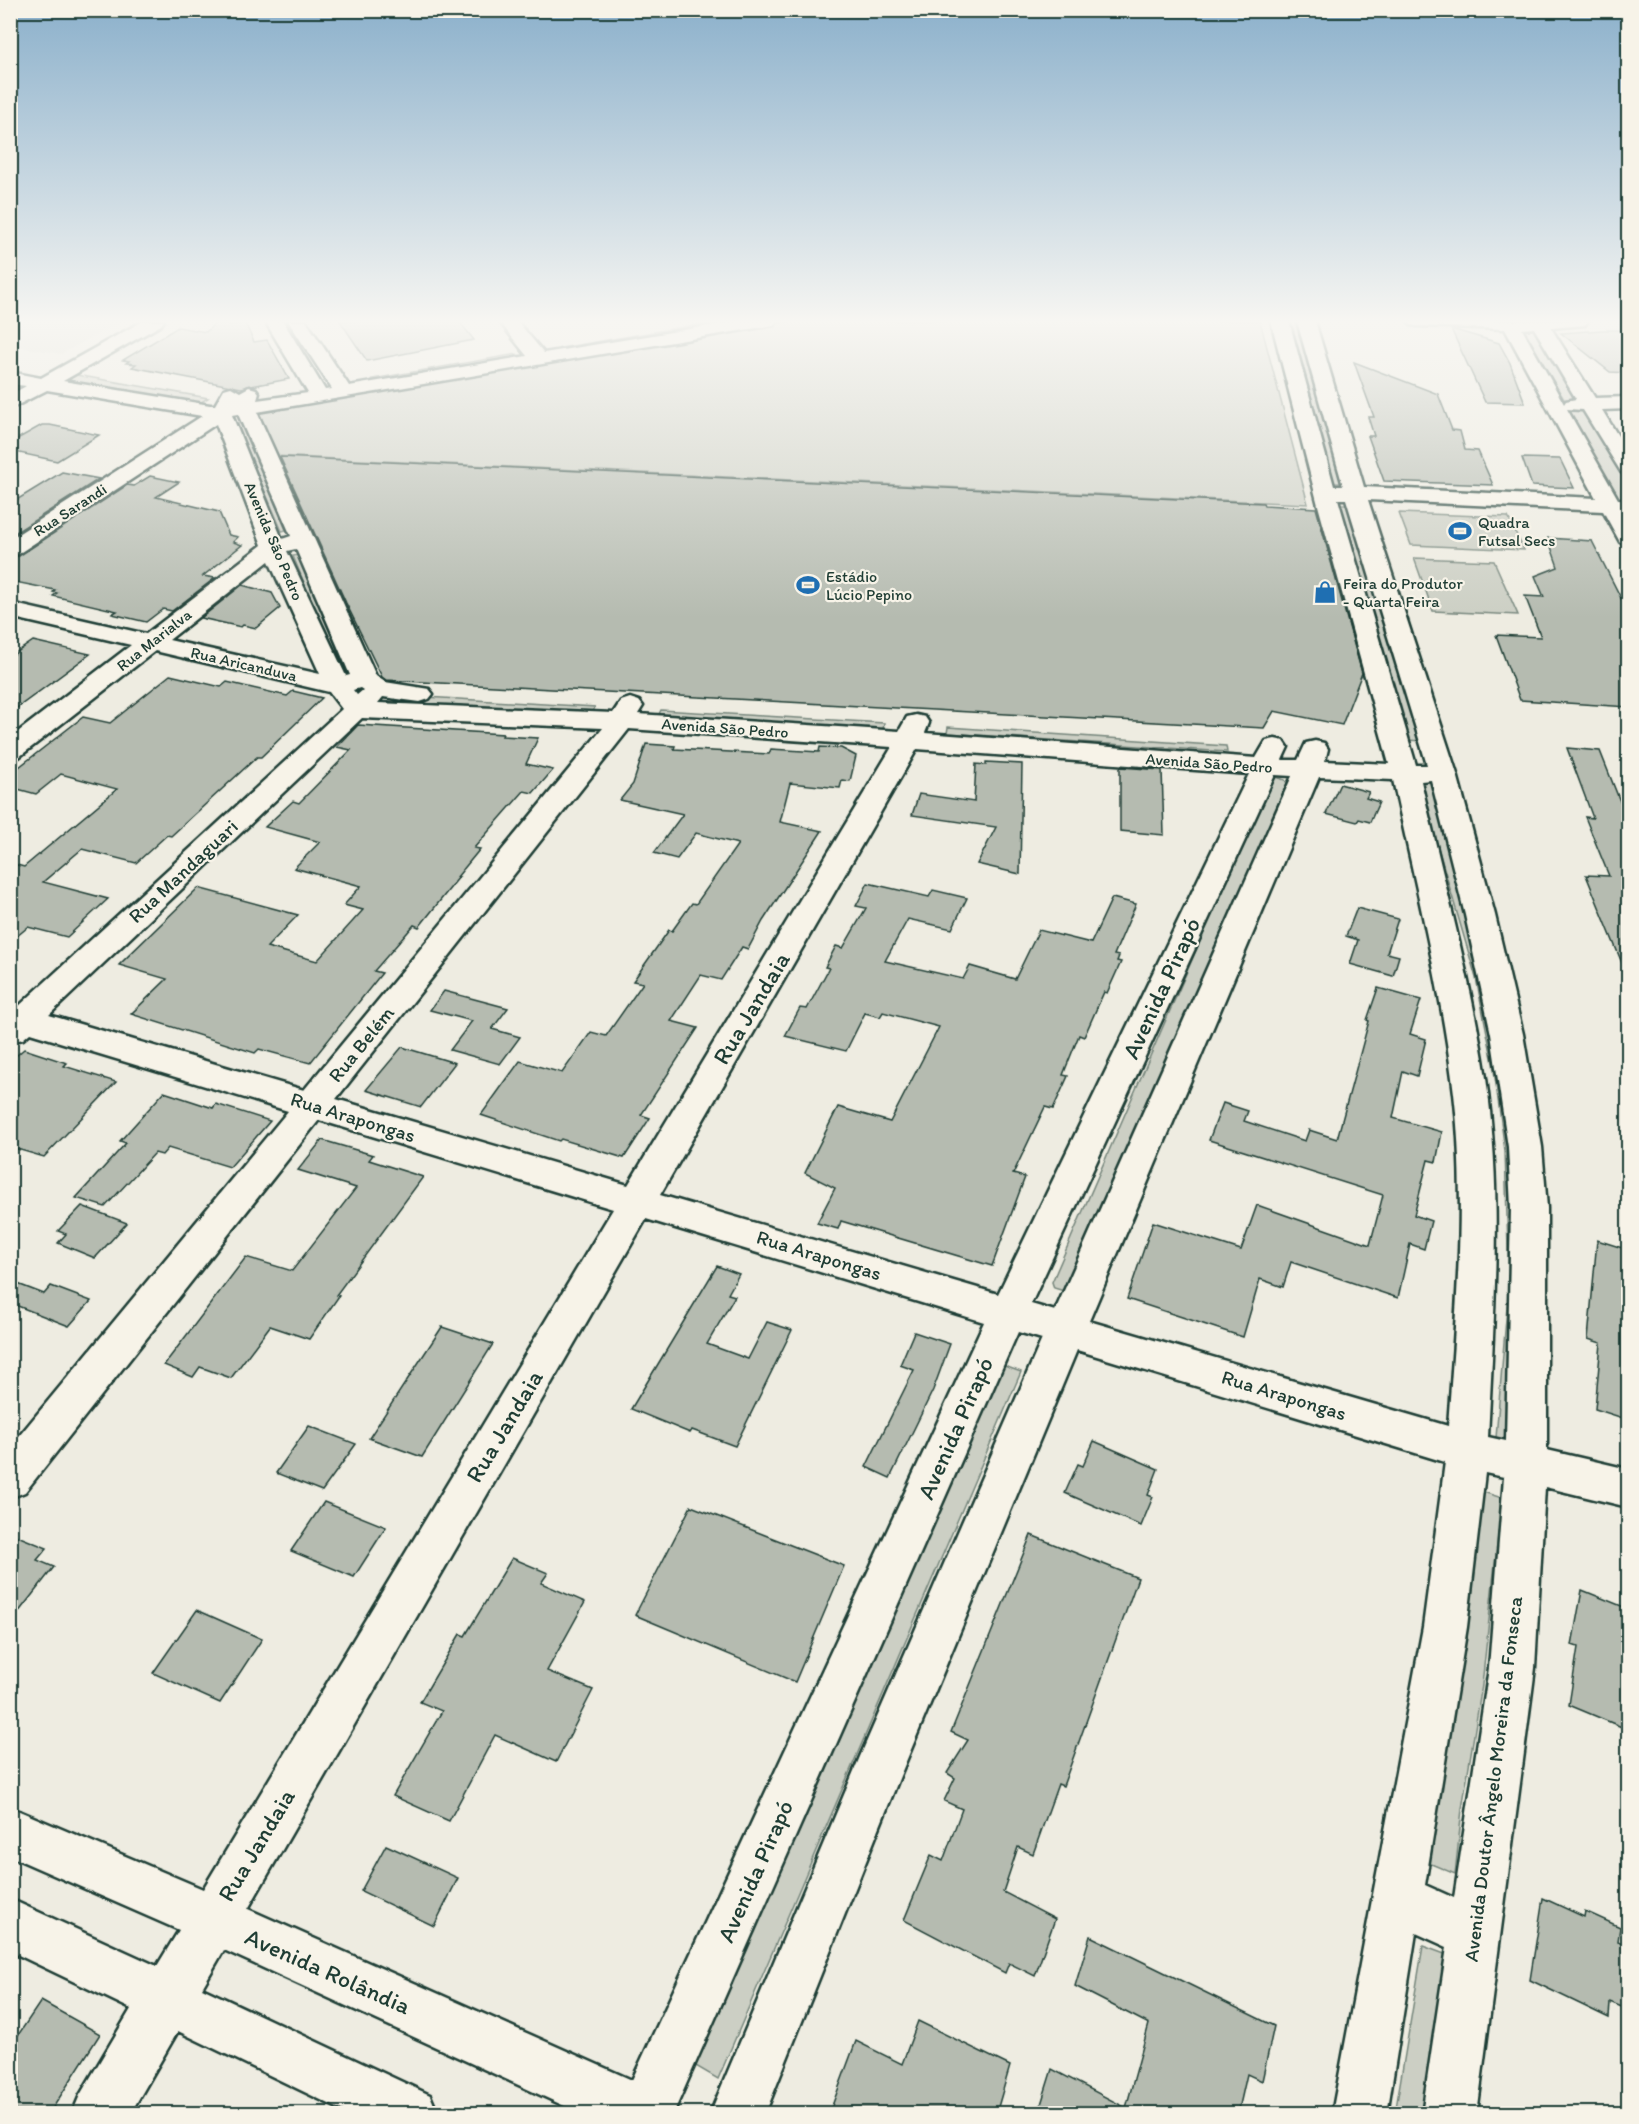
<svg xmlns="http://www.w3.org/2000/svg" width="1639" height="2124" font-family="Itim,sans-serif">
<rect width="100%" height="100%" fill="#eeece1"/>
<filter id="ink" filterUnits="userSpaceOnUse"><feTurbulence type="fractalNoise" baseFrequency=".0167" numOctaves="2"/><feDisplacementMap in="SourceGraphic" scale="12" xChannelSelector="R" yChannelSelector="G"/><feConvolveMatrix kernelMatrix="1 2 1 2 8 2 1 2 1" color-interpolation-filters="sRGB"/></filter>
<g filter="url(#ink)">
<!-- built -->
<polygon fill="#ddddd2" points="10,321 122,321 61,354 11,345"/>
<!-- green -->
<g fill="#cccfc4" stroke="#76867c" stroke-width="1.5">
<polygon points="793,321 1260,321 1308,504 274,456 253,411"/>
<polygon points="1287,321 1297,321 1342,483 1330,483"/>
<polygon points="705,323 710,326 564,352 560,348"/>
<polygon points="1522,329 1536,330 1580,400 1564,399"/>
<polygon points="517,354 521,359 375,384 372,379"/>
<polygon points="76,375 208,398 198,404 65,381"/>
<polygon points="1566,411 1585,412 1628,486 1628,502 1617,502"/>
<polygon points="242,423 286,530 282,531 236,424"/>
<polygon points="1337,504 1347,504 1422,741 1407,740"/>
<polygon points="1399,513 1508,517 1524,550 1411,545"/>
<polygon points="307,553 352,657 336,660 293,556"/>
<polygon points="1414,558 1494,561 1518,615 1433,611"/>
<polygon points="392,695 595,707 592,714 389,702"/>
<polygon points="661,710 884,723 883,730 658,716"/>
<polygon points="948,727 1226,746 1227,752 947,733"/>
<polygon points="1275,777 1285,780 1287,783 1070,1290 1064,1291 1054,1288 1052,1282 1271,778"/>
<polygon points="1418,779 1431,781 1483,978 1516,1153 1512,1441 1496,1438 1509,1283 1505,1151 1493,1063 1476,978"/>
<polygon points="999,1364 1021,1372 718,2079 689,2062"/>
<polygon points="1480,1491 1502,1498 1482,1685 1462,1809 1455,1874 1424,1861"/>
<polygon points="1423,1946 1450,1956 1424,2113 1395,2114"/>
</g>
<!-- building -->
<g fill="#b5bbb0" stroke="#1f3d34" stroke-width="1.5">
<polygon points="217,321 227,321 229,325 245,323 254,342 267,340 289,379 241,388 132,367 136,364 126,363 129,361 123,360 178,327 206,332"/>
<polygon points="340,321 459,321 474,340 367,361"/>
<polygon points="1451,329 1499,343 1510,363 1525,403 1485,402"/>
<polygon points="1602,330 1629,330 1629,373 1610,372 1561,333"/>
<polygon points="1354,362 1438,394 1452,430 1460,431 1465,450 1478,451 1493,485 1384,481 1368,436 1374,436 1368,417 1374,417"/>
<polygon points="42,425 50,425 99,435 57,461 10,451 10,443"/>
<polygon points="280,457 1263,503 1264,505 1316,508 1362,673 1342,725 1274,711 1264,728 386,680 382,677 346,603"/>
<polygon points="1522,458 1560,459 1574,488 1532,486"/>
<polygon points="62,472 99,479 10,536 10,504"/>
<polygon points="150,476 179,482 156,497 219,512 229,535 238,537 233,542 242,545 203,576 215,578 172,611 163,609 146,622 112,614 117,611 53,596 57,593 53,592 55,590 10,581 10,558 19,556 127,485 134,486"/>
<polygon points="1548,538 1592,541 1629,614 1629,707 1520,700 1496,635 1541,637 1525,596 1544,597 1535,576 1558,567"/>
<polygon points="242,585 272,593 280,608 256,628 243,625 241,627 201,618"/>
<polygon points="33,641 90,654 10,713 10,657"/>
<polygon points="170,675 221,687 227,682 287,696 293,691 322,698 261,757 257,757 171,836 167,835 136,863 82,849 43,882 108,899 67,937 28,927 10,942 10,863 24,867 117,789 61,774 36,794 10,787 10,765 19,767 83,717 110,723"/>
<polygon points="358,725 503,734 502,736 538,738 526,764 553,770 533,793 524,791 474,848 480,849 457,877 459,877 419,927 414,925 374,971 382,973 310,1063 259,1049 255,1053 131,1014 167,979 119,965 198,888 298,915 267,947 317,961 363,910 344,905 361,886 294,868 320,842 265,827 293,801 299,803 351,750 337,747"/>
<polygon points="646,744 675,746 674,749 769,754 771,749 819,752 820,747 841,748 856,756 850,781 842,780 840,788 790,783 780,822 822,831 763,921 748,949 742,947 721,980 701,975 671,1021 698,1028 641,1115 650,1118 624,1158 561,1139 559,1141 481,1115 520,1061 562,1073 591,1032 606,1036 643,983 633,981 669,930 672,931 692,903 696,904 738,844 696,833 677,859 654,853 683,814 620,800 633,784"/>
<polygon points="1567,748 1600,751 1629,824 1629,980 1586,875 1609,876 1585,817 1593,818"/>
<polygon points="986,762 1022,764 1020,874 977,864 996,827 912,815 919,794 974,802 976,764 986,765"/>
<polygon points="1120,767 1162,770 1164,835 1120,831"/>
<polygon points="1340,784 1369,792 1366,798 1379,802 1370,822 1359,819 1357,822 1326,814"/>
<polygon points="868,883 929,897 933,890 967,898 952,929 908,919 885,961 963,979 970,966 1015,979 1039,930 1091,943 1112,898 1136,904 1114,955 1119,956 1117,961 1121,962 1107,993 1104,992 1084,1037 1079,1035 1063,1075 1068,1076 1053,1109 1045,1107 1013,1174 1025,1177 992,1266 841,1221 838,1229 817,1223 835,1188 805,1173 838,1107 890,1122 939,1027 883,1012 880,1017 865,1013 846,1051 785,1036 800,1008 807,1009 829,968 825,967 836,946 843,948 866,908 856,906"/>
<polygon points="1357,908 1398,919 1387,953 1399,956 1393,976 1350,964 1358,940 1346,936"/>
<polygon points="1378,988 1421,1000 1410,1034 1426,1039 1417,1076 1403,1071 1393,1118 1442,1132 1436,1162 1428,1160 1414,1215 1431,1221 1424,1249 1410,1244 1398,1298 1291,1262 1283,1287 1260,1279 1243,1337 1127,1299 1153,1222 1241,1250 1257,1205 1370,1245 1383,1195 1209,1140 1223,1103 1248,1111 1244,1121 1305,1141 1309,1130 1337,1139 1369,1021 1367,1020"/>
<polygon points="444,991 508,1008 492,1029 520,1037 500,1064 450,1050 472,1021 430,1010"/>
<polygon points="402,1047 455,1063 421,1107 366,1090"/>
<polygon points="24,1049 67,1063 64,1066 116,1082 44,1157 10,1147 10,1061"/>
<polygon points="164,1092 213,1108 216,1104 270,1121 230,1167 168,1148 162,1155 155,1153 105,1207 76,1198 126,1143 120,1141"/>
<polygon points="322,1140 373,1155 369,1160 423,1177 336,1295 339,1296 309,1339 270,1326 231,1378 200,1367 193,1377 164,1365 246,1257 292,1271 356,1188 298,1170"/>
<polygon points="82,1206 127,1223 95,1258 58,1243 66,1234 58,1231"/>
<polygon points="1597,1240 1629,1250 1629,1420 1595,1409 1601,1343 1588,1339"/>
<polygon points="717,1266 739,1274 728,1294 735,1296 707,1344 748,1359 767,1322 792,1330 735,1446 692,1430 690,1433 631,1409"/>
<polygon points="10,1281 44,1294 51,1286 91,1301 69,1326 10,1303"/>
<polygon points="442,1327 493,1344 422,1457 369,1438"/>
<polygon points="914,1332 950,1344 933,1390 890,1478 866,1467 914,1370 900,1365"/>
<polygon points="309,1426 356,1444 322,1491 276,1473"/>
<polygon points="1094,1441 1158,1469 1148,1495 1153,1497 1141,1526 1065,1493 1078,1464 1083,1466"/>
<polygon points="324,1502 386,1527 354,1577 291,1551"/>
<polygon points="691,1506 844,1566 795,1682 635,1615"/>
<polygon points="10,1533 47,1548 37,1560 54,1567 10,1623"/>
<polygon points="1031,1535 1138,1578 1063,1786 1058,1784 1033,1854 1018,1847 1003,1892 1055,1919 1035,1976 1009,1963 1005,1973 904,1920 931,1855 943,1861 962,1809 944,1801 955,1778 947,1773 968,1740 951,1732"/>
<polygon points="512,1558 548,1573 541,1583 585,1602 547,1671 593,1690 556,1762 495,1735 449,1821 393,1796 442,1711 420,1702 460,1634 465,1636"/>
<polygon points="1582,1590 1629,1609 1629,1730 1569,1705 1578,1647 1572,1645"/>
<polygon points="197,1610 262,1639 220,1703 153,1673"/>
<polygon points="386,1845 458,1878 434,1926 361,1891"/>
<polygon points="1543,1898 1584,1917 1585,1911 1620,1927 1618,1941 1629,1946 1629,2010 1610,2002 1609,2018 1530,1980"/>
<polygon points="1090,1936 1274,2026 1262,2081 1247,2074 1238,2114 1038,2114 1052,2069 1126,2108 1149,2024 1075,1986"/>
<polygon points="41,2001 100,2034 49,2114 10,2114 10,2047"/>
<polygon points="918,2021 1010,2066 996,2114 829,2114 856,2041 902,2064"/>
</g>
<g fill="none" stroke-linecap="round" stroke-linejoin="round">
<!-- minor casing -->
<g stroke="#1f3d34" stroke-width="5">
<path id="minor" d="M143,321h21l-3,4 -98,56 147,24h5l9,-16 7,-2 9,5 9,-5 7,2 3,4 -2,7 51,-7 -43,-72h18l42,69 7,-1 -44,-68h18l43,65 178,-30 -28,-35h18l27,32 194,-32h39l-3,4 -6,1 -511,86 119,264 9,6 44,7 4,5 -4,5 -9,3 -37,-5 -5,6 235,10 8,-12 9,-3 9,3 4,5 -5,8 261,17 8,-14 9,-2 9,2 4,6 -4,10 331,25 10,-17 9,-2 9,2 4,6 -6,13h16l8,-17 9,-2 9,2 4,6 -3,12 64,3 -70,-255 -48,-188h18l45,165h9l-46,-165h18l49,166 232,11 -91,-169 -88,-3 -6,-1 -3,-4h180l-3,4 -34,3 44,70 33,-1v12l-26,1 26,42v22l-7,-2 -38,-62 -16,-1 51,90 10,1v12h-3l3,6v25l-8,-1 -17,-31 -235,-11 89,274 38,141 28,119 19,113 5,61v242l81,19v38l-83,-20 -10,181 -58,446h-55l25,-167 -31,-14 -29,181h-55l91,-487 22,-165 -368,-112 -177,426 -135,338h-55l149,-355 183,-420 -24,-7 -345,782h-91l-358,-164 -22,38 228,107 8,19h-88l-172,-83 -48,83h-58l8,-19 51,-86 -121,-58v-52l147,67 22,-36 -169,-74v-49l193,82 410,-680 -294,-89 -294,372 -15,6v-51l278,-336 -258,-78 -7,6 -13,3v-38l9,2 323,-297 -13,-17 -174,-41 -136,106 -9,2v-21l121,-93 -121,-28v-14l136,31 116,-89 -46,-121 -198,130 -8,2v-17l192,-123 -155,-26 -37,19v-14l16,-9 -16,-2v-12l31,6zM1534,328l42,71 -10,2 -2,3 -42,-75zM238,414l53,122 -9,3 -50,-124zM1338,499h8l81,266h-11zM296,549l54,126 -4,1 -59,-125zM269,561l51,113 -151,-34zM360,688l3,2 -6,5 -4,-5zM362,718l241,10 -299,362 -255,-75zM629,729l263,18 -264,438 -292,-86zM917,749l332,25 -251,520 -338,-99zM1275,775l17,1 -237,535 -24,-7zM1319,777l74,3c21,99 46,198 59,298 16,115 4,233 -4,348l-359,-105zM1431,780l34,135 26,119 17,113 3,61 -5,233 -18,-4c6,-119 15,-240 -2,-359 -15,-100 -43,-199 -65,-297zM646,1219l338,103 -352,758 -384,-171zM1485,1473l19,4 -15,191 -35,230 -29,-13 42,-258z"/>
</g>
<!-- minor -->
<use href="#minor" fill="#f7f3e8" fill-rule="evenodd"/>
</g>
</g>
<!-- sky -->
<linearGradient id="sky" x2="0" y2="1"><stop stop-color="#8bb0cb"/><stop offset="0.52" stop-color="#f7f6f2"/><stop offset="1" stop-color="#f7f6f2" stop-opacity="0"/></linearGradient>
<rect width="1639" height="618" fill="url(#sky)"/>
<!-- icons -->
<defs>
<g id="stadium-bare" transform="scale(1.8)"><path d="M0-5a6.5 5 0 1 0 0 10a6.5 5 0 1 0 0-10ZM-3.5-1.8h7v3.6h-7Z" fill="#1f6fb2" stroke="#f7f3e8" stroke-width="2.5" paint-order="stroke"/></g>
<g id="shop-bare" transform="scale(1.8)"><path d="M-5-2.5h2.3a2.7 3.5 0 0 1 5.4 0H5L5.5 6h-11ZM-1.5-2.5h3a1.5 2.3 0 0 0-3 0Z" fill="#1f6fb2" stroke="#f7f3e8" stroke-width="2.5" paint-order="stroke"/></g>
</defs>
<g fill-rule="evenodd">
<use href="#stadium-bare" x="1460" y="531"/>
<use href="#stadium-bare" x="808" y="585"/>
<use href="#shop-bare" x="1325" y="592"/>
</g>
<g text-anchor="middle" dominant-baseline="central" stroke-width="4.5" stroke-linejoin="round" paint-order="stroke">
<!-- far-street labels -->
<g font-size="16" fill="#1f3d34" stroke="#f7f3e8">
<text transform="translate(70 510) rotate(-33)">Rua Sarandi</text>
<text transform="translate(274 541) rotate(67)">Avenida São Pedro</text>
<text transform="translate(154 640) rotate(-38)">Rua Marialva</text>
<text transform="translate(244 664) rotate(13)">Rua Aricanduva</text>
<text transform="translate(725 728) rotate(4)">Avenida São Pedro</text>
<text transform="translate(1209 763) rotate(4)">Avenida São Pedro</text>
</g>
<!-- far-poi labels -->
<g font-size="16" fill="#1f3d34" stroke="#f7f3e8" text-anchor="start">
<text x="1478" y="522">Quadra<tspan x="1478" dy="18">Futsal Secs</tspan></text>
<text x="826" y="576">Estádio<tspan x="826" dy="18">Lúcio Pepino</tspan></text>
<text x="1343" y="583">Feira do Produtor<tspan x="1343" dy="18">- Quarta Feira</tspan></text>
</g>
<!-- street labels -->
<g font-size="20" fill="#1f3d34" stroke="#f7f3e8">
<text transform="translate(183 871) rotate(-43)">Rua Mandaguari</text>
<text transform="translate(361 1044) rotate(-51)">Rua Belém</text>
<text transform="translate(353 1117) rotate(17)">Rua Arapongas</text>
<text transform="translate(819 1255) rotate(17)">Rua Arapongas</text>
<text transform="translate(1284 1395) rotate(17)">Rua Arapongas</text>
<text transform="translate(1493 1779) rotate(-83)">Avenida Doutor Ângelo Moreira da Fonseca</text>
</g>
<!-- near-street labels -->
<g font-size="24" fill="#1f3d34" stroke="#f7f3e8">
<text transform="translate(1161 988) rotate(-65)">Avenida Pirapó</text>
<text transform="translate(751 1008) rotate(-59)">Rua Jandaia</text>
<text transform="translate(504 1426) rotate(-59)">Rua Jandaia</text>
<text transform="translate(955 1428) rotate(-66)">Avenida Pirapó</text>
<text transform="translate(256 1845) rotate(-59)">Rua Jandaia</text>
<text transform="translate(755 1871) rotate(-66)">Avenida Pirapó</text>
<text transform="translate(328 1971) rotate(24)">Avenida Rolândia</text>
</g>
</g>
<!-- margin -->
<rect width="1639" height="2124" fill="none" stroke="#f7f3e8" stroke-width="36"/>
<rect x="18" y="18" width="1603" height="2088" fill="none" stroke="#1f3d34" stroke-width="2" filter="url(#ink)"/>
</svg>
